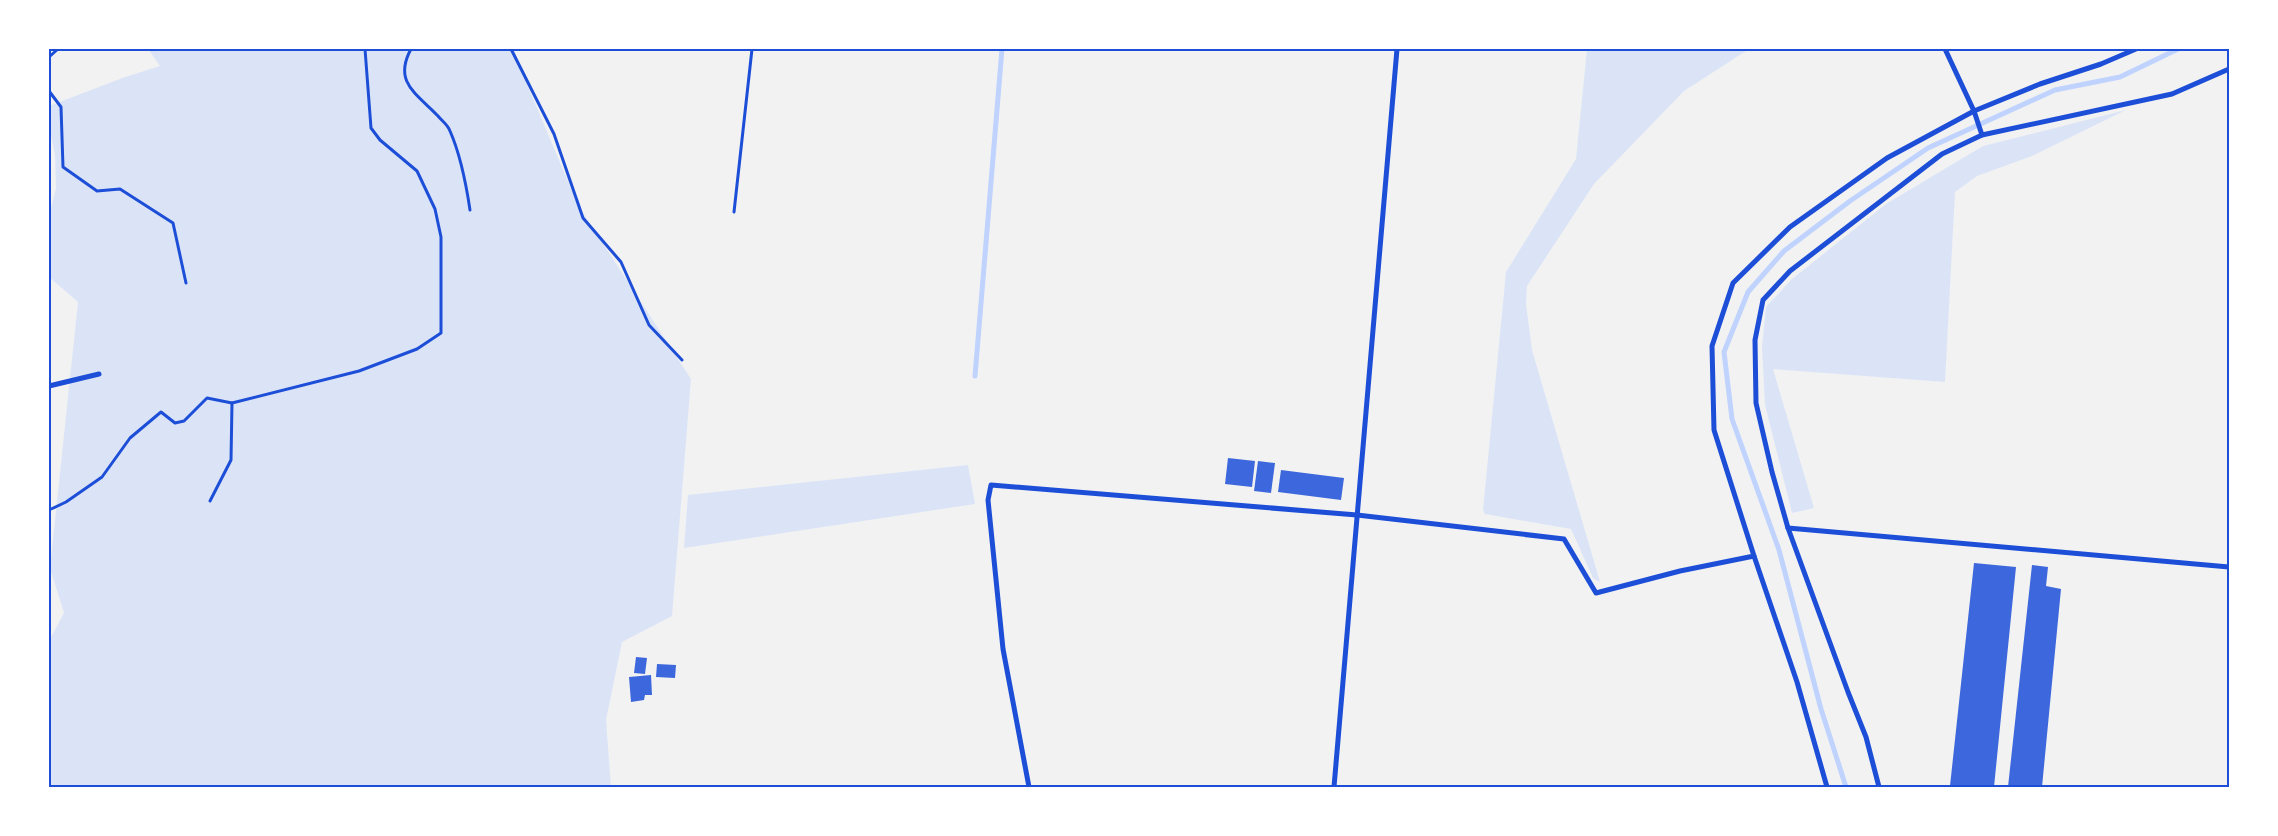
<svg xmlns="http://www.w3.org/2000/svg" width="2278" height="836" font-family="'Titillium Web',sans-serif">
<rect width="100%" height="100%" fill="#f2f2f2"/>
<!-- green -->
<g fill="#dbe4f7">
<polygon points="148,49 512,49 578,205 691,379 672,616 622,642 606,720 611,787 49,787 49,641 64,613 50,568 78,302 49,277 49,217 56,188 55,155 49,125 49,106 125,77 160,66"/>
<polygon points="1587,49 1749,49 1684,91 1594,184 1527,286 1526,304 1532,350 1600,582 1593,578 1571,529 1485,514 1483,510 1506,272 1576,159"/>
<polygon points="2126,110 2032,156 1977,176 1955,192 1945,382 1773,369 1814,508 1792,513 1765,405 1762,347 1766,307 1792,279 1886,204 1983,146"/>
<polygon points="968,465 975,504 684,548 688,495"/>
</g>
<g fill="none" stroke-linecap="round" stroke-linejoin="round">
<!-- stream -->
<g stroke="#bfd3fe" stroke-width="5">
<polyline points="975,376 1002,49"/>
<polyline points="1846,787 1821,709 1779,550 1732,419 1724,352 1748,292 1784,251 1850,201 1928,148 2055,90 2120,77 2178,49"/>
</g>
</g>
<!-- building -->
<g fill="#3d67dc">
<polygon points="1228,458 1255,461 1252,487 1225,484"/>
<polygon points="1258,461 1275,463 1271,493 1254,491"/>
<polygon points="1281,470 1344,478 1341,500 1278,492"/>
<polygon points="1974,563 2016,567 1994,787 1950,786"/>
<polygon points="2032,565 2048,567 2046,586 2061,589 2042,787 2008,787"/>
<polygon points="636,657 647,658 645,674 634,673"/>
<polygon points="657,664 676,665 675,678 656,677"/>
<polygon points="651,675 652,695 645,695 644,700 631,702 629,677"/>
</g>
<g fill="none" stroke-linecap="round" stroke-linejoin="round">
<!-- path -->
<g stroke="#1d4ed8" stroke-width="3">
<path d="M411,49c-18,33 5,44 27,67 4,5 10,9 12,15 11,25 16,52 20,79"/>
<polyline points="511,49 554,134 583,218 621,262 649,325 682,360"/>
<polyline points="49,57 58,49"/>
<polyline points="49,91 61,107 63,167 97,191 120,189 173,223 186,283"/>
<polyline points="734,212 752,49"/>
<polyline points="210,501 231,460 232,403"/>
<polyline points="49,510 66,502 102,477 130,438 161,412 175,423 184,421 207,398 232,403 359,371 417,349 441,333 441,237 435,209 417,171 380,140 371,128 365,49"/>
</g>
<!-- minor -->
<g stroke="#1d4ed8" stroke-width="5">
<polyline points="1945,49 1974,111 1982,135"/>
<polyline points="2229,69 2172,94 1982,135 1942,154 1790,271 1763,300 1755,340 1756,403 1772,472 1788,528 2229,567"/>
<polyline points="49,386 99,374"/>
<polyline points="1788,528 1848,692 1866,737 1879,787"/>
<polyline points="1754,556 1797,682 1827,787"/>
<polyline points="1029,787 1003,649 988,500 991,485 1357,515 1564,539 1596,593 1680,571 1754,556 1714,430 1712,346 1733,283 1790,227 1887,158 1974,111 2040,84 2101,64 2136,49"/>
<polyline points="1334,787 1397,49"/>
</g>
</g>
<!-- border -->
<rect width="2278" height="836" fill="none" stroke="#ffffff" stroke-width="100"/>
<rect x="50" y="50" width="2178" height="736" fill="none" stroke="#1d4ed8" stroke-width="2"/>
</svg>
